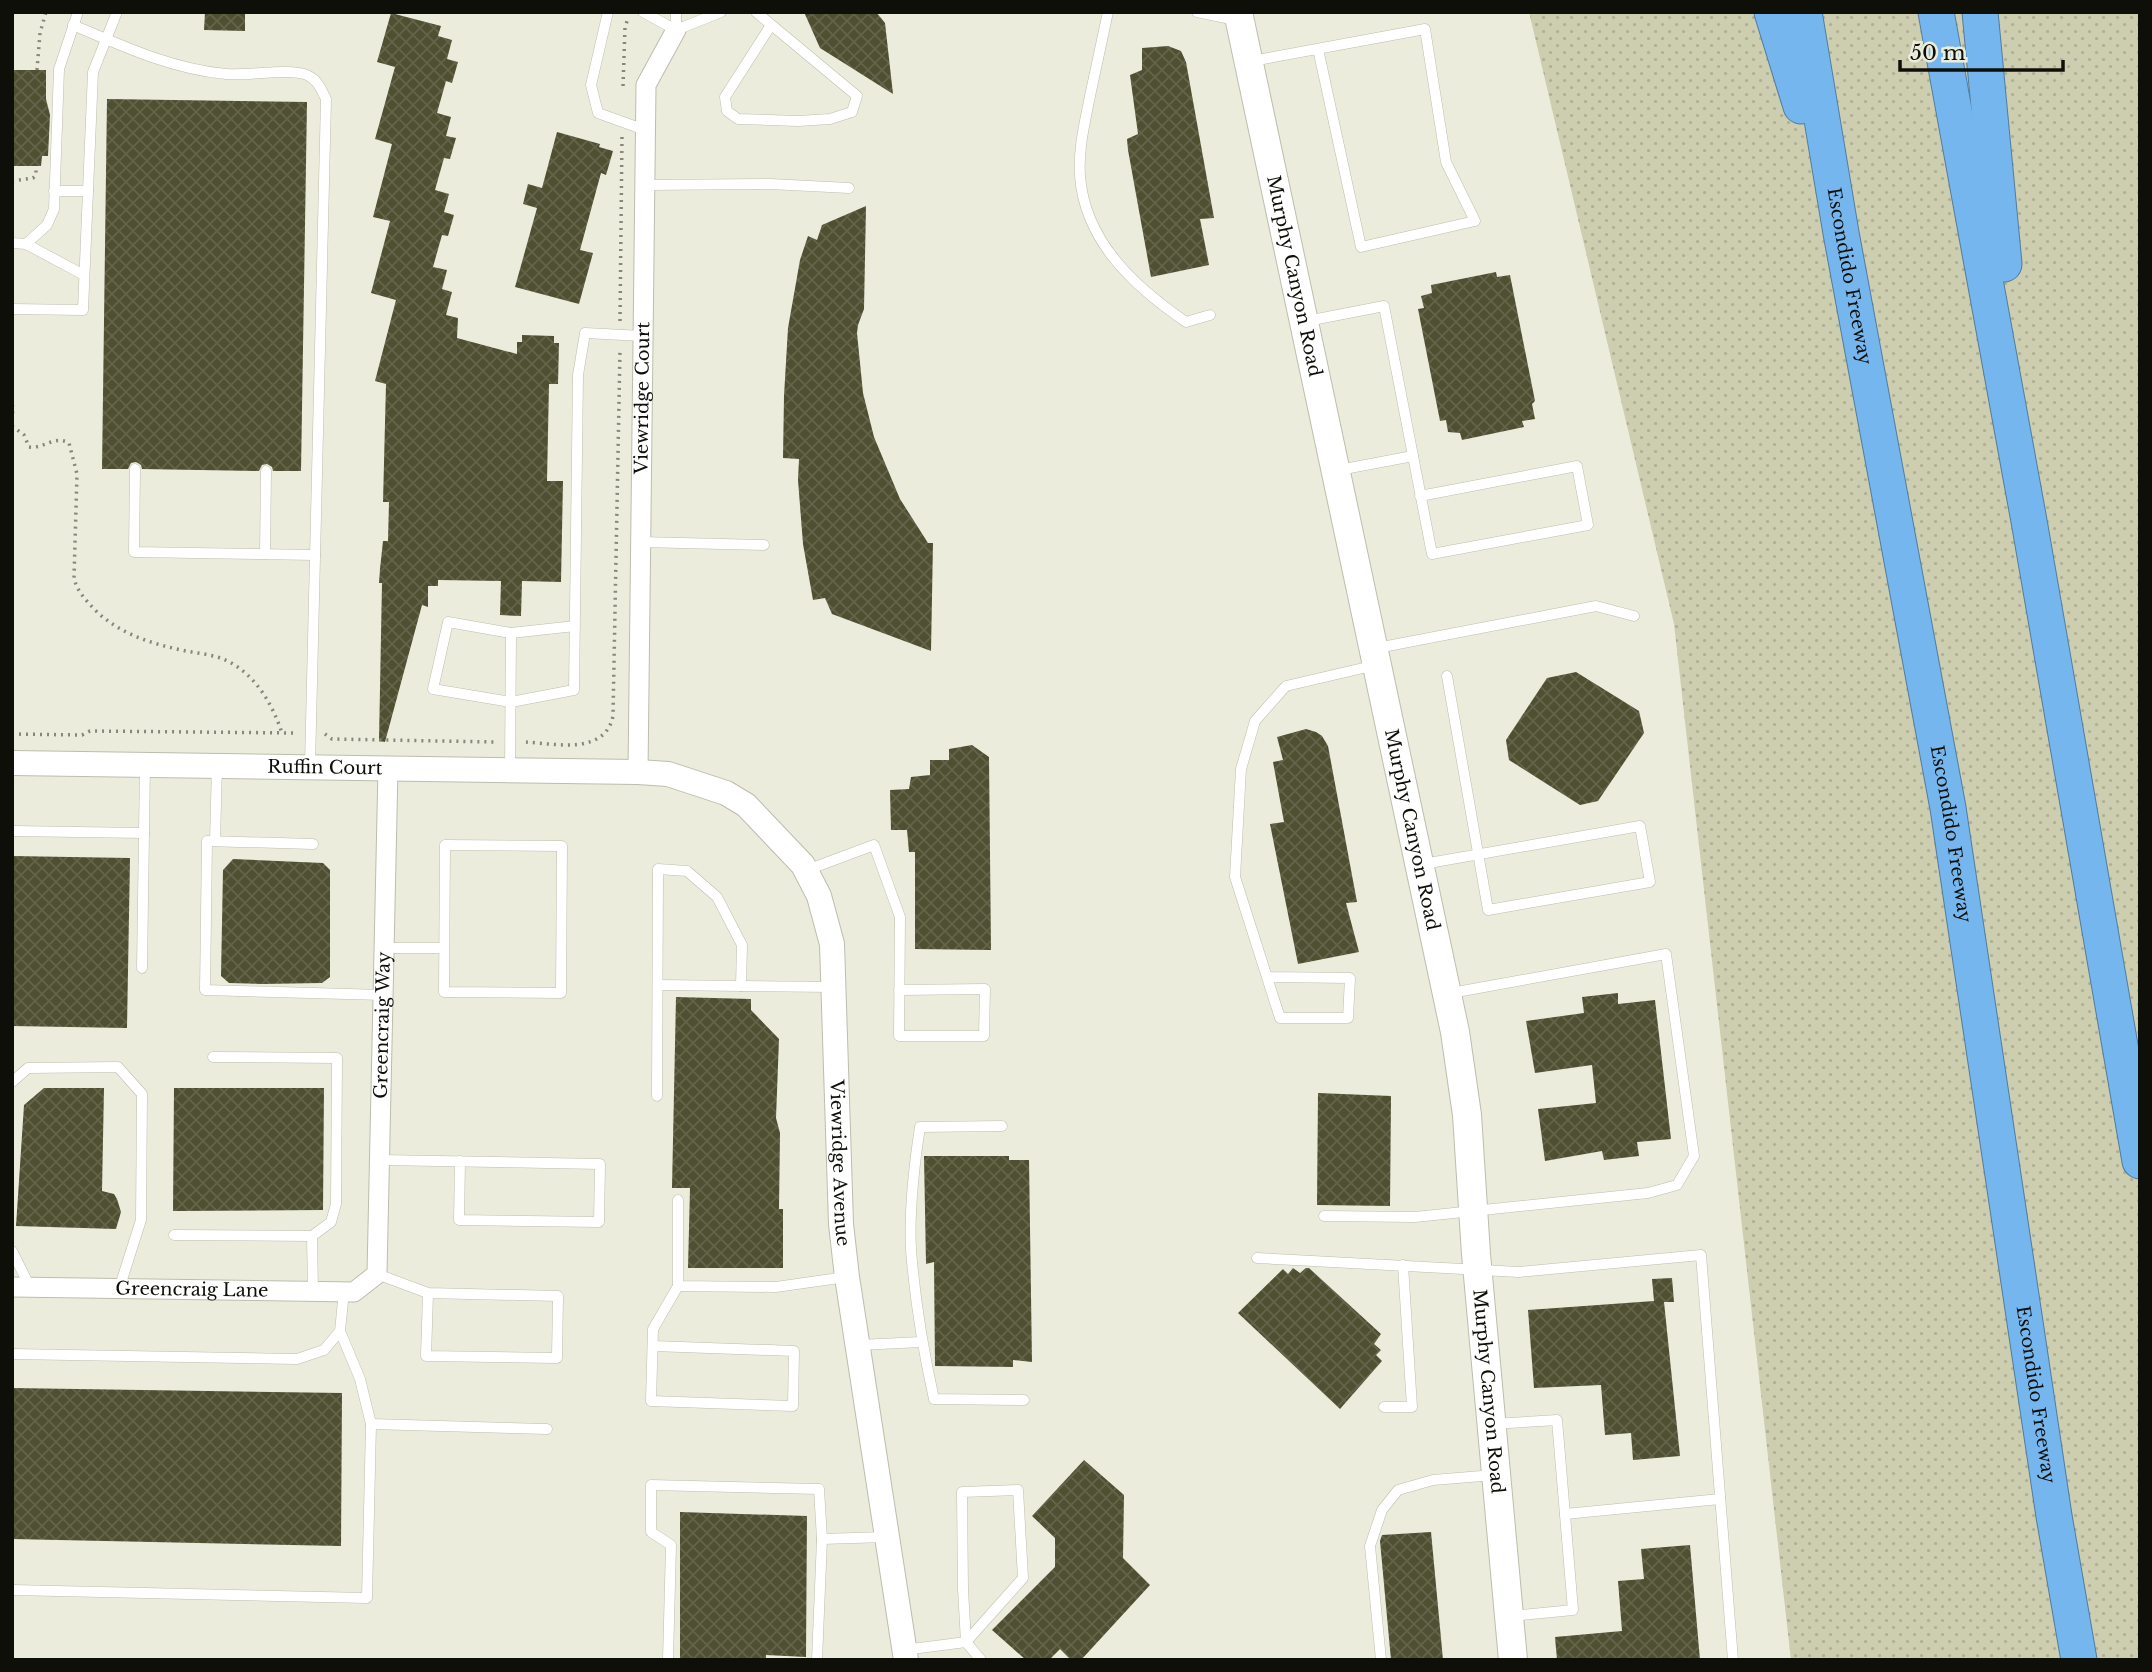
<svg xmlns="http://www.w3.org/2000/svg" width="2152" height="1672" font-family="'Libre Baskerville',serif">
<defs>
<pattern id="grass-dots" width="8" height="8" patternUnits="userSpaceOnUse" patternTransform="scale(1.75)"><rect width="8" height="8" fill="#cdcdaf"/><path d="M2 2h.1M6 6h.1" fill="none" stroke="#afaf95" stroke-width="1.8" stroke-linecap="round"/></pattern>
<pattern id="building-cross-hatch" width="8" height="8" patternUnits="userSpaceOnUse" patternTransform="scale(1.75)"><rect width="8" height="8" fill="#4f4f32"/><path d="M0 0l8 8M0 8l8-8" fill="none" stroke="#64644c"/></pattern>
</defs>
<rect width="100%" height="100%" fill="#ececdc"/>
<!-- grass -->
<polygon fill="url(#grass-dots)" points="1529,12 2140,12 2140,1660 1791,1660 1674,624"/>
<!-- building -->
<g fill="url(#building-cross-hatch)">
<polygon points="205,12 245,12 245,31 204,30"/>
<polygon points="804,12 876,12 885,23 893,94 820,48"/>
<polygon points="391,13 441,26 438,36 452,40 447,59 458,62 452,83 446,81 437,113 451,117 446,136 456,138 450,159 444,158 435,190 449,194 444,212 454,215 448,236 442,235 433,267 447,270 442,289 452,292 446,315 458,318 457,338 517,354 517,342 522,342 522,335 554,336 554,343 559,343 558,384 549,384 547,481 563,481 561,582 522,581 521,616 500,615 501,581 438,580 438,586 428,586 428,607 422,605 385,742 379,741 382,583 379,583 380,569 383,541 388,541 389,502 383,502 386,384 375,381 396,300 371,293 390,221 373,217 392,144 375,139 395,67 377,62"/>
<polygon points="1168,46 1181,51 1186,62 1214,218 1200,219 1209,265 1151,277 1128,150 1127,139 1138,134 1130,75 1142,70 1142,48"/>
<polygon points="12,70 46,70 46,99 50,115 48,156 42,156 41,166 12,166"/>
<polygon points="107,99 307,102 301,471 273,471 272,467 267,464 262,465 259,471 142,469 141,465 136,462 131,463 128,469 102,469"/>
<polygon points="557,132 600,144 599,147 613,151 606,175 601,173 580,250 593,253 579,304 515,287 537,208 523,204 528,184 542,188"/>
<polygon points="866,206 864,309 858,325 857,333 863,393 874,437 900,499 928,543 933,543 931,651 832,614 825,598 813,600 803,544 798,480 799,459 783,458 784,396 788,328 800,260 808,236 817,240 822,225"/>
<polygon points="1496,272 1497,277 1510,275 1535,401 1532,404 1535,419 1522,421 1524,427 1462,440 1460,433 1448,432 1446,420 1440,421 1418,309 1424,308 1421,296 1432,293 1431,285"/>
<polygon points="1576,672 1639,711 1644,733 1598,801 1580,805 1509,760 1506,740 1547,678"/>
<polygon points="1306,729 1316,732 1322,736 1328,746 1357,902 1346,903 1359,952 1298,964 1270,824 1284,822 1273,762 1283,760 1277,737"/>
<polygon points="972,745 989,757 991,950 915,949 915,852 909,852 907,830 891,830 890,790 909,789 911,777 930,775 930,760 949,760 949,749"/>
<polygon points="12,856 130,858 127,1028 12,1026"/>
<polygon points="233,859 323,863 330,870 330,977 322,983 262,984 229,983 221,976 223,870"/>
<polygon points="1618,993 1618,1004 1655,1000 1671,1139 1637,1142 1639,1156 1604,1160 1602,1151 1545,1161 1538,1109 1596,1103 1592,1065 1535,1073 1526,1021 1584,1013 1582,997"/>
<polygon points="676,997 751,999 751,1010 779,1039 776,1118 780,1133 779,1209 783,1209 783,1268 688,1268 690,1188 672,1188"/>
<polygon points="44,1088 104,1088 102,1191 114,1194 117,1199 121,1212 116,1229 16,1226 24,1105"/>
<polygon points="174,1088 324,1088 323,1210 173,1211"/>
<polygon points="1318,1093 1391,1096 1390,1206 1317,1205"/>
<polygon points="924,1156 1009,1156 1009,1160 1029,1160 1032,1362 1013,1360 1013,1367 935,1366 934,1262 926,1264"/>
<polygon points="1293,1268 1300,1273 1306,1268 1309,1268 1381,1334 1374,1344 1381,1350 1376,1355 1382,1361 1340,1409 1238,1313 1283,1269 1288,1274"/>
<polygon points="1672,1278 1674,1302 1664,1302 1680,1456 1633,1460 1631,1433 1605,1435 1601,1385 1534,1388 1528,1310 1654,1301 1652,1279"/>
<polygon points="12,1388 342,1393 341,1546 12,1539"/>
<polygon points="1084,1460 1124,1495 1123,1558 1150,1585 1081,1660 1071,1660 1060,1649 1049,1660 1026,1660 992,1630 1055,1567 1055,1538 1032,1516"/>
<polygon points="680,1512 807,1516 806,1657 766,1655 766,1660 680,1660"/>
<polygon points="1431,1532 1443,1660 1391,1660 1380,1541 1382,1535"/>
<polygon points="1690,1545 1700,1660 1557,1660 1555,1637 1622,1631 1618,1581 1644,1579 1641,1549"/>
</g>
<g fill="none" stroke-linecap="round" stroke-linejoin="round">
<!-- service casing -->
<g stroke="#bdbdae" stroke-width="11">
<g id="service">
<polyline points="608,12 591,85 598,113 645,130"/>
<polyline points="643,12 676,30 721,12"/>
<polyline points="756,12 857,96 852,112 830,119 798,121 738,119 727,111 725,97 771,25"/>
<path d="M1108,12c-6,28 -12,56 -18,84 -5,26 -12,53 -10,80 5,66 55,111 106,146l24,-7"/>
<polyline points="1197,12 1236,20"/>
<path d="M73,25c49,21 99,44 153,49 21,2 64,-6 81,1 11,5 14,14 19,24l-16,666"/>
<polyline points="676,30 676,12"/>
<polyline points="1252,61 1425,29 1446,162 1475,221 1361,247 1318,49"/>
<polyline points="645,185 770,184 849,188"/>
<polyline points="54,191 88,191"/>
<polyline points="12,243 26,244 47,225 54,209 59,69 78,12"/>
<polyline points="26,244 84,275"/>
<polyline points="12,309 83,310 93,72 117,12"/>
<polyline points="1307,321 1384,306 1413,456 1339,470"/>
<polyline points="1413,456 1432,554 1588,525 1577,466 1420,496"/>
<polyline points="135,469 134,552 315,555"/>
<polyline points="640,542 764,545"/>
<polyline points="265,554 266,471"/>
<polyline points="575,626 511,633 448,622 433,689 511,702 574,690 578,375 585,333 643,336"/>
<polyline points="1377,648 1596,606 1634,616"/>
<polyline points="510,769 511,633"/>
<polyline points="12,831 144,833"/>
<polyline points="215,841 217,766"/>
<polyline points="313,844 207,841 205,990 383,995"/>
<polygon points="445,845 562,846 561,993 444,992"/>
<polyline points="1423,864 1640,826 1650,882 1488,910 1447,676"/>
<polyline points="807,870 874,845 900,917 899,1036 984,1036 985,989 899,990"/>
<polyline points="384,948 444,948"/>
<polyline points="142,968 145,765"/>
<polyline points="1267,977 1350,978 1348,1018 1280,1018 1235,877 1241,769 1255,721 1286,686 1376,665"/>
<polyline points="659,985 833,987"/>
<polyline points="213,1057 337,1058 336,1204 331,1222 312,1236"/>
<polyline points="12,1082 28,1068 118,1067 142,1094 141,1220 119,1289"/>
<polyline points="657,1096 658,869 687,871 717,897 742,945 741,986"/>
<path d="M1002,1126l-82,1c-6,39 -11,83 -9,123 4,50 12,100 23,149l90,1"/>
<polyline points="380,1160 600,1164 599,1222 459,1220 460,1161"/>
<polyline points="678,1200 678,1286 776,1287 846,1277"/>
<polyline points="1324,1216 1415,1217 1648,1193 1677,1185 1694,1156 1666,954 1451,993"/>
<polyline points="174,1235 312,1236 313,1291"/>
<polyline points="12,1251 30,1287"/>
<polyline points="1257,1258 1519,1272 1701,1255 1733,1660"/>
<polyline points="377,1274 428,1293 558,1296 557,1358 426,1356 428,1293"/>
<polyline points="859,1345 921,1342"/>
<polyline points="653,1346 794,1351 793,1406 651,1401 653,1329 678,1286"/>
<polyline points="12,1354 297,1359 324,1350 340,1331 344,1291"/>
<polyline points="1384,1407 1412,1407 1403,1265"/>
<polyline points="371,1424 547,1429"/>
<polyline points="1493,1424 1557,1420 1573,1610 1510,1616"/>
<polyline points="1565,1514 1720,1499"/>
<polyline points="822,1539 886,1537"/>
<polyline points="12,1590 367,1598 371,1424 360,1379 340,1331"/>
<polyline points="904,1650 966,1642 1023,1578 1018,1490 962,1492 963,1589 966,1642 981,1660"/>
<polyline points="668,1660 671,1545 651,1532 651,1485 819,1489 822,1539 817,1660"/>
<polyline points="1381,1660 1370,1546 1382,1510 1398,1490 1433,1480 1494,1475"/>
</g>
</g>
<!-- minor casing -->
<g stroke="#bdbdae" stroke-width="21">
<g id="minor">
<path id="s1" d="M638,772l8,-687 30,-55"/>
<path id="s2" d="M12,1287l342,5 23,-18 11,-506"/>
</g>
</g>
<!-- tertiary casing -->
<g stroke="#bdbdae" stroke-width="26">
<g id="tertiary">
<path id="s3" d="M12,763l626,9 30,2 58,19 20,12 57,60 16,31 13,48 9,280 6,53 59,383"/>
</g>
</g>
<!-- secondary casing -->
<g stroke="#bdbdae" stroke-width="30">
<g id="secondary">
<path id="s4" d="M1238,12l217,1020 12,83 9,139 37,406"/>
</g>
</g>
<!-- motorway casing -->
<g stroke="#517c9e" stroke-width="37">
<g id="motorway">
<polyline points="1772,12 1801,106"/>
<path id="s5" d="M1804,12l37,221 107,575 106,708 25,144"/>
<polyline points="1936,12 2029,521 2140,1161"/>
<polyline points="1980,12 2004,264"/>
</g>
</g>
<!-- path -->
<g stroke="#86867b" stroke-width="3.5" stroke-dasharray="2 5" stroke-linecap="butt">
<polyline points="37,70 40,33 46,12"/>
<polyline points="623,86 625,28 628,18"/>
<polyline points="12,181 33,178 36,175 36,166"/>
<polyline points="620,321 622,136"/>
<polyline points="12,405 14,408 12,414"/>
<path d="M12,426l12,9 5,12c15,2 25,-12 40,-4l8,31 -3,104c3,13 11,21 20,31 25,25 58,35 92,42 16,3 33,4 47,13 25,15 40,42 49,69"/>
<polyline points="12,734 82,735 90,731 296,733"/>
<polyline points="325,734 332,739 494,742"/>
<path d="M526,742c30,2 79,13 87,-26l7,-367"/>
</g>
<!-- service -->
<use href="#service" stroke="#fff" stroke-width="10"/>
<!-- minor -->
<use href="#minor" stroke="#fff" stroke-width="19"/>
<!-- tertiary -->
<use href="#tertiary" stroke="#fff" stroke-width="24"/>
<!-- secondary -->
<use href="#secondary" stroke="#fff" stroke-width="28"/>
<!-- motorway -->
<use href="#motorway" stroke="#74b6ed" stroke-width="35"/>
</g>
<g text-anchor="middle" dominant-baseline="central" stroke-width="7" stroke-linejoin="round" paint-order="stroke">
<!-- street labels -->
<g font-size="18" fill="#0f0f0a" stroke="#ececdc">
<text stroke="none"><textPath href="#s4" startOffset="270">Murphy Canyon Road</textPath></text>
<text stroke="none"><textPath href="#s5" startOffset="268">Escondido Freeway</textPath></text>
<text stroke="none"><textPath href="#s1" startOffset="374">Viewridge Court</textPath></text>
<text stroke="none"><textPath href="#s3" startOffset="313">Ruffin Court</textPath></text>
<text stroke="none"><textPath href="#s4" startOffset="836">Murphy Canyon Road</textPath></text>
<text stroke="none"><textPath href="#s5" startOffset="835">Escondido Freeway</textPath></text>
<text stroke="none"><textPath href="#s2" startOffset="620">Greencraig Way</textPath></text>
<text stroke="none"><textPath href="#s3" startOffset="1127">Viewridge Avenue</textPath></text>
<text stroke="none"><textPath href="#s2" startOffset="180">Greencraig Lane</textPath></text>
<text stroke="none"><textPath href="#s4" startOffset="1404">Murphy Canyon Road</textPath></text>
<text stroke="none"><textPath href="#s5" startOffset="1402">Escondido Freeway</textPath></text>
</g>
</g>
<!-- border -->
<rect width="2152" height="1672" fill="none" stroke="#0f0f0a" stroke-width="28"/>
<!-- scale -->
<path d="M1900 60v10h163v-10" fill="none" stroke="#0f0f0a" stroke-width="3.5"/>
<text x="1910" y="60" font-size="21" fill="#0f0f0a" stroke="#ececdc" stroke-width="5" paint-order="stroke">50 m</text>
</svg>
